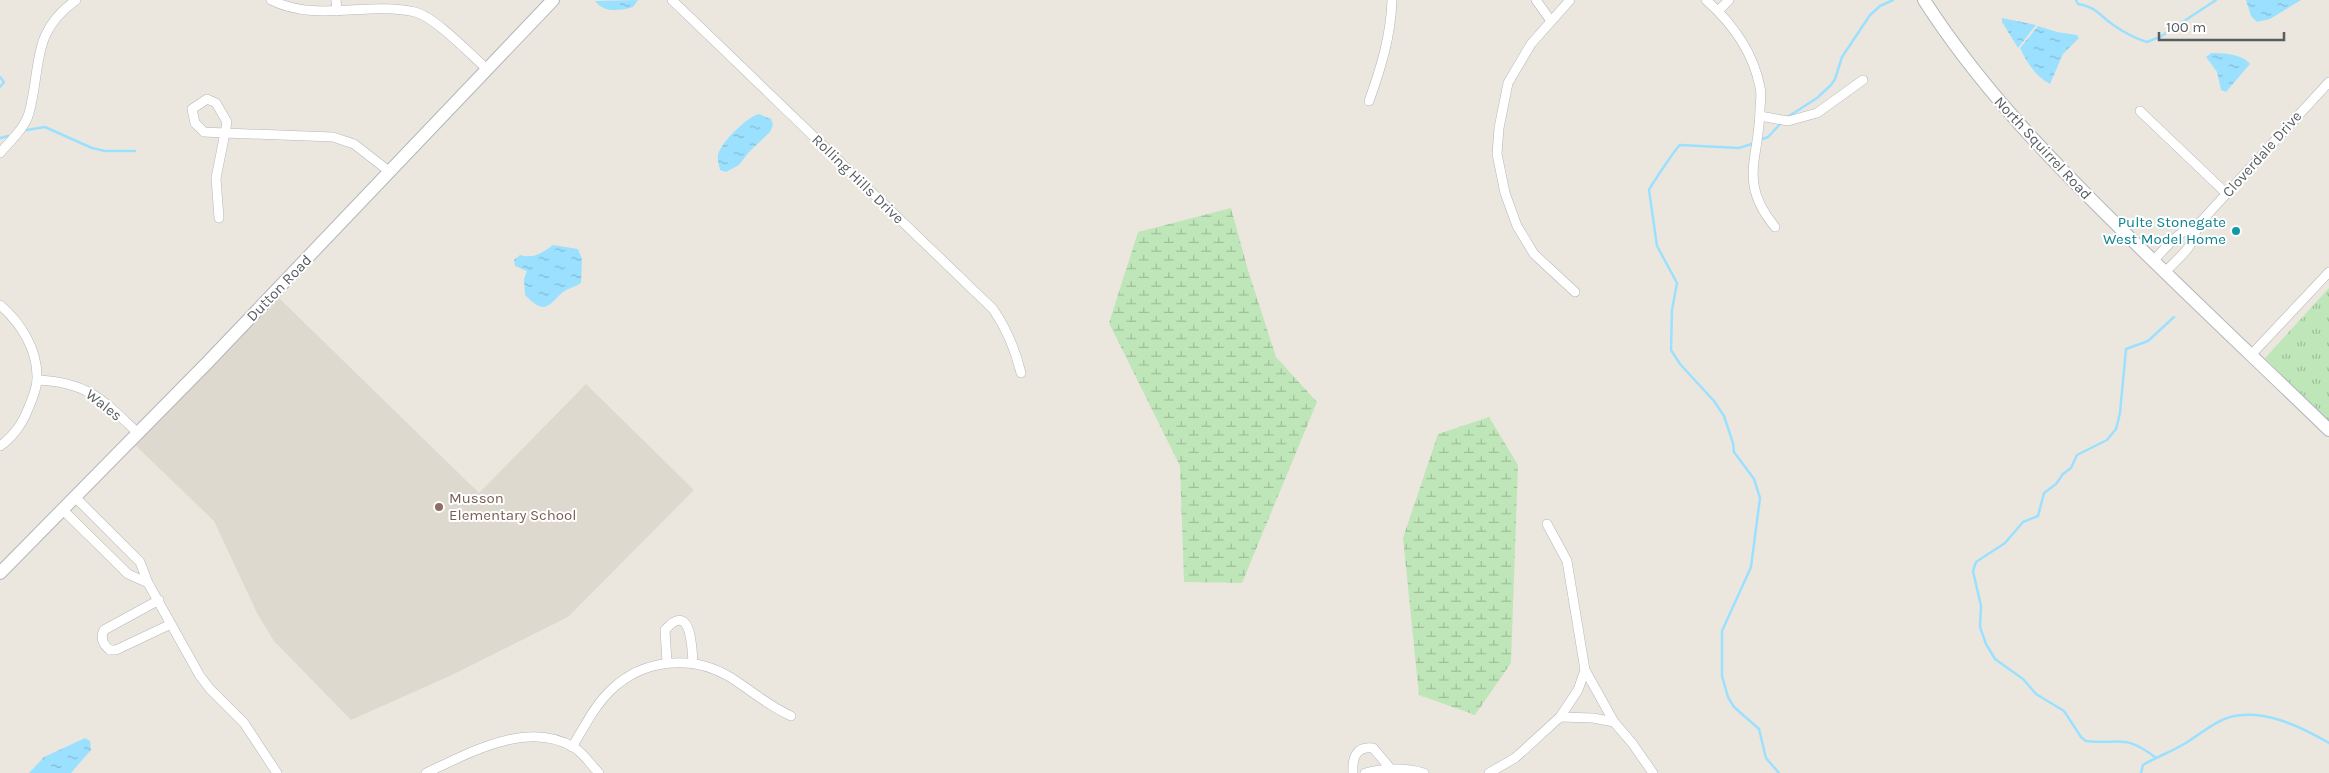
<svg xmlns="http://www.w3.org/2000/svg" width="2329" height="773" font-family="Karla,sans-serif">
<defs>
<pattern id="wetland-marsh" width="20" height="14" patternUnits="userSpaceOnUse" patternTransform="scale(1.25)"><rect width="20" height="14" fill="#bfe6b9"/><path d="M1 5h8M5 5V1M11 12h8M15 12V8" fill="none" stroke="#9ebe9a"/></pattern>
<pattern id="park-tufts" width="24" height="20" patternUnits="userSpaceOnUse" patternTransform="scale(1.25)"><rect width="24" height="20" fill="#bfe6b9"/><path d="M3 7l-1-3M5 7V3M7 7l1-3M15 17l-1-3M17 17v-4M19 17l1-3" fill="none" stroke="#9ebe9a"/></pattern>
<pattern id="water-ripples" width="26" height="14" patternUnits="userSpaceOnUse" patternTransform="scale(1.25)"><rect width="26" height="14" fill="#9be1ff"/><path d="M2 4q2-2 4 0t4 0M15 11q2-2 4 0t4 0" fill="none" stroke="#81bad2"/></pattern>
</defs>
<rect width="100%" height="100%" fill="#ece7de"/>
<!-- education -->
<polygon fill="#ded9cf" points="278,297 479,493 586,384 694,490 568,617 454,674 351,720 274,641 257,613 214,521 135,445"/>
<!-- wetland -->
<g fill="url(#wetland-marsh)">
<polygon points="1231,208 1248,270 1276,357 1317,402 1242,583 1184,582 1180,466 1109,323 1138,232"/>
<polygon points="1489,417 1518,465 1511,663 1475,715 1419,695 1403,538 1438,434"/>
</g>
<!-- park -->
<polygon fill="url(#park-tufts)" points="2329,288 2329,421 2265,358"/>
<!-- water -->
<g fill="url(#water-ripples)">
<path d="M638,0l-5,7c-12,4 -30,6 -38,-6z"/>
<polygon points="2246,0 2301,0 2270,19 2257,22 2251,16"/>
<polygon points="2002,18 2036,25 2018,48 2002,22"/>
<path d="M2038,26l19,6 20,3 2,3 -16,16 -13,30c-14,-7 -23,-21 -30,-36z"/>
<path d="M2211,53c11,0 32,1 39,11l-24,28 -5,-2 -4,-18 -11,-15z"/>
<path d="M759,114l12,5 2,6 -3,7 -21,20 -10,13 -13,7 -6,-2c-1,-5 -3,-10 -2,-15 2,-12 30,-39 41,-41z"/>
<path d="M553,245l25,4 4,10 -1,24c-5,4 -13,5 -18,9 -16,15 -18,23 -38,3l-1,-16 3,-8 -12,-5 -1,-6 6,-5c14,4 22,-2 33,-10z"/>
<polygon points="85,738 90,741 91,750 71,773 29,773 44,757"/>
</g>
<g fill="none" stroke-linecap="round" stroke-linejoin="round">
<!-- stream -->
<g stroke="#9be1ff" stroke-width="2.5">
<path d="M2076,0l2,4c18,3 20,10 34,20 11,8 22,14 35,18l13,-5 56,-37"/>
<polyline points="0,77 4,82 0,87"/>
<polyline points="1786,118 1817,98 1831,85 1835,79 1842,57 1870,15 1880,6 1893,0"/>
<polyline points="27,130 45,127 92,148 105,151 135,151"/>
<polyline points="0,138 8,136"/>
<polyline points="1760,140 1768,137 1782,122"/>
<path d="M1755,143l-16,5 -59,-3c-4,3 -30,42 -31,45l8,56 20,37 -5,27 -1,40 9,14 34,37 10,15 9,27 1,9 20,27 6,19 -9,69 -29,64v45l6,21 6,10 25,22 7,29 13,15"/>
<path d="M2156,758c-32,-25 -36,-13 -70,-17l-5,-4 -17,-26 -28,-17 -13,-15 -28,-20 -9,-15 -6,-17 1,-21 -8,-35 3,-9 29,-19 18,-21 15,-6 6,-23 12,-9 7,-10 8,-6 6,-13 30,-15 9,-11 4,-16 6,-64 22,-8 26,-24"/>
<path d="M2141,773l2,-8c13,-8 28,-13 41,-21 14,-8 28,-21 43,-26 34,-11 73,8 102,25"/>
</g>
<!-- street casing -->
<g stroke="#b2b6bb" stroke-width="10">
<g id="street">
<path d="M271,0c46,23 96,1 144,12 20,5 56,43 72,57"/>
<polyline points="336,0 337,11"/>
<path d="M672,0l321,309c14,20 22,40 28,64"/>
<polyline points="1536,0 1551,21"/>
<polyline points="1570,0 1531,44 1508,83 1499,128 1497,154 1505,193 1517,226 1534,254 1575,292"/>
<path d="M1706,0c26,23 47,52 54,87 2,7 0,16 0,23 -1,50 -22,72 15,117"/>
<polyline points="1718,11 1729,0"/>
<polygon points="207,99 216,103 227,122 225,133 204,132 195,123 192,109"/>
<path d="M1369,101c12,-33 22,-66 23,-101"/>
<polyline points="2140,111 2227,194"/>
<polyline points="1760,116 1788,121 1817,113 1863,80"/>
<path d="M0,153c10,-12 25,-25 29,-40 13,-47 1,-80 47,-113"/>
<polyline points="219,218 216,178 225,133 333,137 354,144 390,172"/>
<path d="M2153,261c12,-12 26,-32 43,-34l133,-145"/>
<path d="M2165,272c12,-13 31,-26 31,-45"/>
<path d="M0,305c21,18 38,45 37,74 0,10 -5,21 -9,30 -5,14 -16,29 -28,37"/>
<polyline points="2251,355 2329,272"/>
<path d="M37,380c51,2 66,20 101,53"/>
<polyline points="75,497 140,562 148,583 200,676 210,689 244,723 277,773"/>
<polyline points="63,510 128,574 148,583"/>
<polyline points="1547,524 1567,561 1585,670 1614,722 1632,743 1653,773"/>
<path d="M159,600l-55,30c-4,8 -1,15 6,20h6l55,-26"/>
<path d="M667,663l-2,-33c26,-30 27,17 28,33"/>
<polyline points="1560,717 1593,718 1614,722"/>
<path d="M572,747c12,-19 22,-41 39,-57 32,-31 81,-36 119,-13 22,14 37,28 61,39"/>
<path d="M426,773c44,-20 101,-54 149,-25 9,6 16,17 24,25"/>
<path d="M1353,773c-1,-15 3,-27 20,-25l17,20"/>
<path d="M1365,773c20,-5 39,-6 59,0"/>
<polyline points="1489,773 1515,758 1560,717 1578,690 1585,670"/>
</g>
</g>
<!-- secondary casing -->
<g stroke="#b1b6bb" stroke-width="14">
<g id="secondary">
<path d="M1924,0c54,84 121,154 192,224 70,70 142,137 213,206"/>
<polyline points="0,573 207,363 553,0"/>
</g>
</g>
<!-- street -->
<use href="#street" stroke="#fff" stroke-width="9"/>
<!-- secondary -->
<use href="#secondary" stroke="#fff" stroke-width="12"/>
</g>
<!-- markers -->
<circle fill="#0f9aa8" stroke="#fff" stroke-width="2" cx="2236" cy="231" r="5"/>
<circle fill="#8d6e63" stroke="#fff" stroke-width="2" cx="439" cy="507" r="5"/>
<g text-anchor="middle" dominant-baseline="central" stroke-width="4" stroke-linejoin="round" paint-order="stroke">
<!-- street labels -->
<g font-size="15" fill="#585d61" stroke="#fff">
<text transform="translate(2043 148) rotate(47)">North Squirrel Road</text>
<text transform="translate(2262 154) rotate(-48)">Cloverdale Drive</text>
<text transform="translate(858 179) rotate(44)">Rolling Hills Drive</text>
<text transform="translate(279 288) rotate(-46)">Dutton Road</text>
<text transform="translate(104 405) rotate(38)">Wales</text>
</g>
<!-- culture labels -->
<g font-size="15" fill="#0d838f" stroke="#fff" text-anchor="end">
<text x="2226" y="222">Pulte Stonegate<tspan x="2226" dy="17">West Model Home</tspan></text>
</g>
<!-- education labels -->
<g font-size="15" fill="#785e54" stroke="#fff" text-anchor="start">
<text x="449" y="498">Musson<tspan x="449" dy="17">Elementary School</tspan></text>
</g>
</g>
<!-- scale -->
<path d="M2159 32v8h125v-8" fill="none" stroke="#585d61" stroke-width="2.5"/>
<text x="2166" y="32" font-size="15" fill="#585d61" stroke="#ffffff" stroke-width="4" paint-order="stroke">100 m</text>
</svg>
